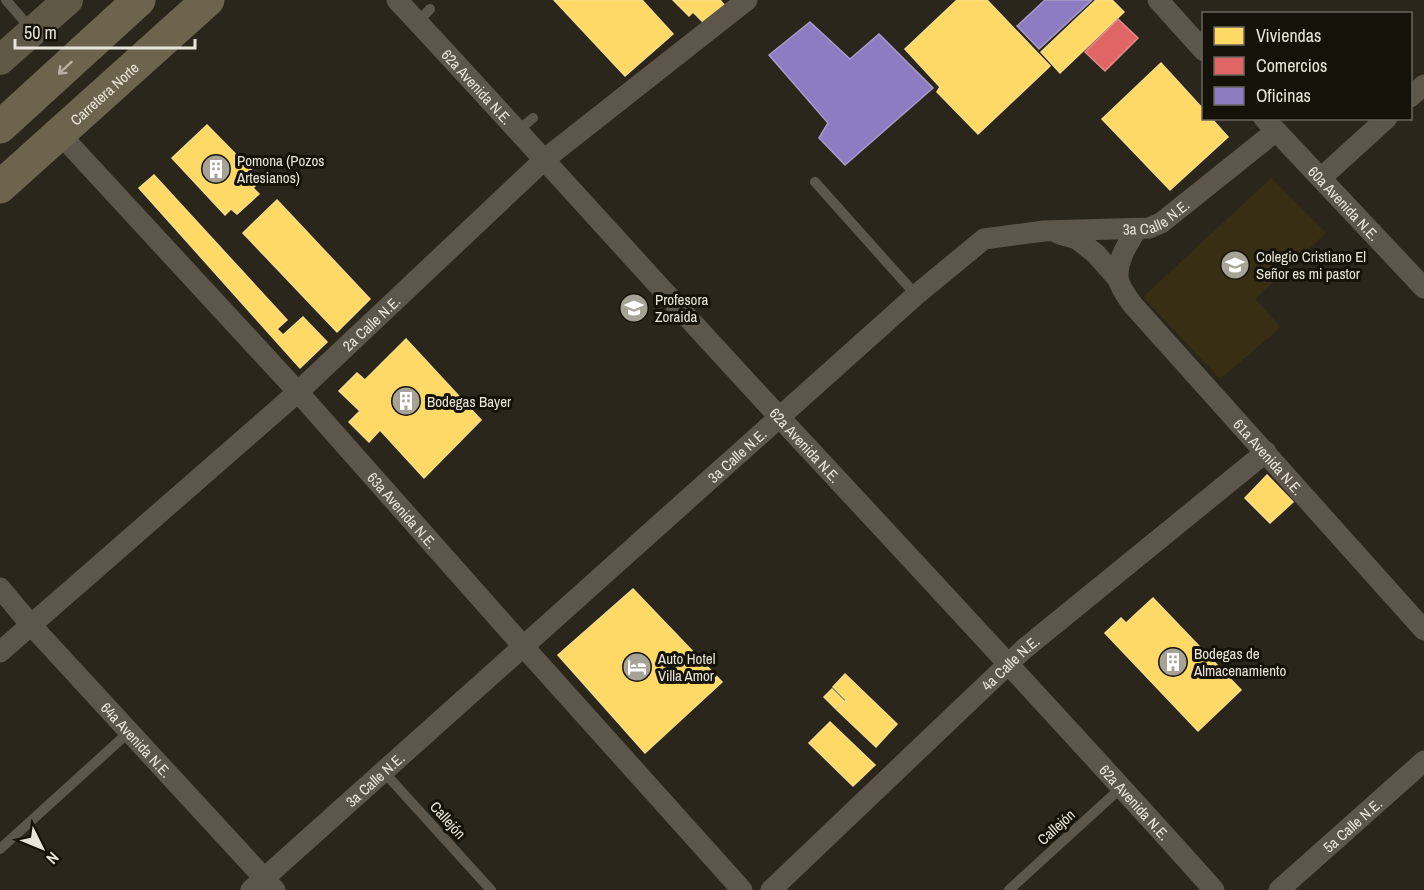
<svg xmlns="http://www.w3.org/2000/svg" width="1424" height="890" font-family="'Archivo Narrow',sans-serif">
<rect width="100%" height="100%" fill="#2b261b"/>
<!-- built -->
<polygon fill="#382e14" points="1271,178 1326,233 1255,299 1281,327 1220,379 1143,297"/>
<!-- homes -->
<g fill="#ffd966" stroke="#f9dd88" stroke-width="1.5">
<polygon points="554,0 642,0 673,34 625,76"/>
<polygon points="673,0 720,0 726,7 706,25 693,12 689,16"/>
<polygon points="957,0 987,0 1050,66 978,134 937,92 940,87 905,49"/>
<polygon points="1096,0 1112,0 1124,12 1060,73 1041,52"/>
<polygon points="1161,63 1204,110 1204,118 1211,118 1228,137 1170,190 1102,119"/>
<polygon points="207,125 261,180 253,188 259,194 237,214 231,209 225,215 172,158"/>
<polygon points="154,175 287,320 277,329 283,335 303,317 327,342 300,368 139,188"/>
<polygon points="277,200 370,299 337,332 243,233"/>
<polygon points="406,339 481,420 424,478 380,430 369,442 349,422 360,411 339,391 357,373 365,380"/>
<polygon points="1267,475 1293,502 1270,523 1245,498"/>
<polygon points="633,589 722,682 645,753 558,655"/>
<polygon points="1153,598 1241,690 1198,731 1105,633 1121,618 1126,623"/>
<polygon points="845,674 897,724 876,747 837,710 846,700 833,687"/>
<polygon points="832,689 844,701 836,709 824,697"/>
<polygon points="830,722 875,765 853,786 809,743"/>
</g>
<!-- shops -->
<polygon fill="#e06666" stroke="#e38c88" stroke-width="1.5" points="1118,19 1138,38 1105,71 1085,52"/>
<!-- offices -->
<g fill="#8e7cc3" stroke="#aa9cca" stroke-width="1.5">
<polygon points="1045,0 1092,0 1039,49 1017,26"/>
<polygon points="810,22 850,59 879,34 933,88 845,165 819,138 828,123 769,55"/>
</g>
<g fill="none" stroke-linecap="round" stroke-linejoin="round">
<!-- lane -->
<g stroke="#5d574b" stroke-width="10">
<polyline points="6,0 31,29"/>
<polyline points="418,22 430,9"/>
<polyline points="519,130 533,118"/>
<polyline points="815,182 916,295"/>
<polyline points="383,771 491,890"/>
<polyline points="0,849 129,732"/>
<polyline points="1009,890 1122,787"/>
</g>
<!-- street -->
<g stroke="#5d574b" stroke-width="21">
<path id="s1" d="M397,0c130,139 256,281 386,421 144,155 289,310 431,469"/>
<polyline points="1158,0 1204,51"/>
<polyline points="1410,97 1424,85"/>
<path id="s2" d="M1264,118l160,170"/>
<path id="s3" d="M59,133l239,259 225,254 219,244"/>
<polyline points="1321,178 1387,118"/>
<path id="s4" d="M1137,229c-9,14 -20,31 -19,49 1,8 9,19 14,26l292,326"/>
<polyline points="1059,234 1077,239 1096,254 1118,279"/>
<path id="s5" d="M0,588l31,37 244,265"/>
<path id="s6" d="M0,652l298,-260 247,-233 202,-159"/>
<path id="s7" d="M251,890l665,-595 68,-56 60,-8 105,-3 12,-5 115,-92"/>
<path id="s8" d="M771,890l253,-241 242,-197"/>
<path id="s9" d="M1279,890l145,-129"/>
</g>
<!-- secondary -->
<polyline stroke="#615948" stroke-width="30" points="0,60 68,0"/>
<!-- highway -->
<g stroke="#6d644e" stroke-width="33">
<polyline points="0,127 139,0"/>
<path id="s10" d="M0,187l208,-187"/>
</g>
</g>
<!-- one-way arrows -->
<defs><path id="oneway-shaft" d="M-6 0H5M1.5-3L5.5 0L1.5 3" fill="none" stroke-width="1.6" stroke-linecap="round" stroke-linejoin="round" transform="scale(1.5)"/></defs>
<use stroke="#b8b1a1" href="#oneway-shaft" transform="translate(65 68) rotate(137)"/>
<!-- icons -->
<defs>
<g id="building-disc" transform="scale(1.5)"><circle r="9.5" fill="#a7a296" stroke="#151209"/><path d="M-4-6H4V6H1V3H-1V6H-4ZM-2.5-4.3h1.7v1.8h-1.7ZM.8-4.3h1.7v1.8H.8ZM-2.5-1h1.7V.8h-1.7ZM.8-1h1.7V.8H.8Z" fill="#fff"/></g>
<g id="school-disc" transform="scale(1.5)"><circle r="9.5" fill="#a7a296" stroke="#151209"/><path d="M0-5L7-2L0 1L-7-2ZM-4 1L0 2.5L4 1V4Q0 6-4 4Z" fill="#fff"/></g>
<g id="hotel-disc" transform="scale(1.5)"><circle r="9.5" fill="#a7a296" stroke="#151209"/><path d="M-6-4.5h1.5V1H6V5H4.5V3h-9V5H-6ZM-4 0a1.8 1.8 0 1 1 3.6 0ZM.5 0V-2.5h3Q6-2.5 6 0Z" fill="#fff"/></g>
</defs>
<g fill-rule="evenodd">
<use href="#building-disc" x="216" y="169"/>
<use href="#school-disc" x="1235" y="265"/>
<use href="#school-disc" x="634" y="308"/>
<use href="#building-disc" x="406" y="401"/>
<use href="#building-disc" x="1173" y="662"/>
<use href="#hotel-disc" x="637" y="667"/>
</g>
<g text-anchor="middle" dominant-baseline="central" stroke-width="6" stroke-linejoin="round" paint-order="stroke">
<!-- street labels -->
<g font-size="15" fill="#eae5d9" stroke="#151209">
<text stroke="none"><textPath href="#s1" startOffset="118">62a Avenida N.E.</textPath></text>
<text stroke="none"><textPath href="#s10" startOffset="140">Carretera Norte</textPath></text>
<text stroke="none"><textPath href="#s2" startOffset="117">60a Avenida N.E.</textPath></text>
<text stroke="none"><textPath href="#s7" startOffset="1156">3a Calle N.E.</textPath></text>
<text stroke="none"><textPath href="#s6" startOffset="496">2a Calle N.E.</textPath></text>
<text stroke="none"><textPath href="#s1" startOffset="604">62a Avenida N.E.</textPath></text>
<text stroke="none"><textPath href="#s7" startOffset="652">3a Calle N.E.</textPath></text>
<text stroke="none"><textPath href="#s4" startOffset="288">61a Avenida N.E.</textPath></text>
<text stroke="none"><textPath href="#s3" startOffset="510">63a Avenida N.E.</textPath></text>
<text stroke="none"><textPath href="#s8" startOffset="330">4a Calle N.E.</textPath></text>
<text stroke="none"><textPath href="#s5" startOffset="204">64a Avenida N.E.</textPath></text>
<text stroke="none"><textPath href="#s7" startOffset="166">3a Calle N.E.</textPath></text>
<text stroke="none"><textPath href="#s1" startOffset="1090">62a Avenida N.E.</textPath></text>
<text transform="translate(448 820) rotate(48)">Callejón</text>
<text stroke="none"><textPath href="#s9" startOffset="98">5a Calle N.E.</textPath></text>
<text transform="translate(1056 827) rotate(-42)">Callejón</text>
</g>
<!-- poi labels -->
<g font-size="15" fill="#eae5d9" stroke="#151209" text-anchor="start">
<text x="237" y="160">Pomona (Pozos<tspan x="237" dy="17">Artesianos)</tspan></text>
<text x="1256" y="256">Colegio Cristiano El<tspan x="1256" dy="17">Señor es mi pastor</tspan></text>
<text x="655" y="299">Profesora<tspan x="655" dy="17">Zoraida</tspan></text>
<text x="427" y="401">Bodegas Bayer</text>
<text x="1194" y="653">Bodegas de<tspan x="1194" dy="17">Almacenamiento</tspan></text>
<text x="658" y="658">Auto Hotel<tspan x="658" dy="17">Villa Amor</tspan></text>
</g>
</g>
<!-- legend -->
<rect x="1202" y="12" width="210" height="108" fill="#151209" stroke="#6a665c" stroke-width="1.5"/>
<rect x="1214" y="27" width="30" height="18" fill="#ffd966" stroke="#6a665c" stroke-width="1.5"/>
<text x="1256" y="42" font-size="18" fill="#eae5d9">Viviendas</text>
<rect x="1214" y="57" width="30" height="18" fill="#e06666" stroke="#6a665c" stroke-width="1.5"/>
<text x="1256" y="72" font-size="18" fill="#eae5d9">Comercios</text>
<rect x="1214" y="87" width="30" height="18" fill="#8e7cc3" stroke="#6a665c" stroke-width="1.5"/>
<text x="1256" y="102" font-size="18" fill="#eae5d9">Oficinas</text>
<!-- north arrow -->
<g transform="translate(42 848) rotate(133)" stroke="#151209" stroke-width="4.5" paint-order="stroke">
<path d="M0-4.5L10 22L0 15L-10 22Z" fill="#eae5d9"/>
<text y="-9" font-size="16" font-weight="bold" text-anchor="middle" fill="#eae5d9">N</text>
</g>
<!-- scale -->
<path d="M15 39v9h180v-9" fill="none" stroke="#eae5d9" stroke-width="3"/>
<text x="24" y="39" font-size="18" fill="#eae5d9" stroke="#151209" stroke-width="4.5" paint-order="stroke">50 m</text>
</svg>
